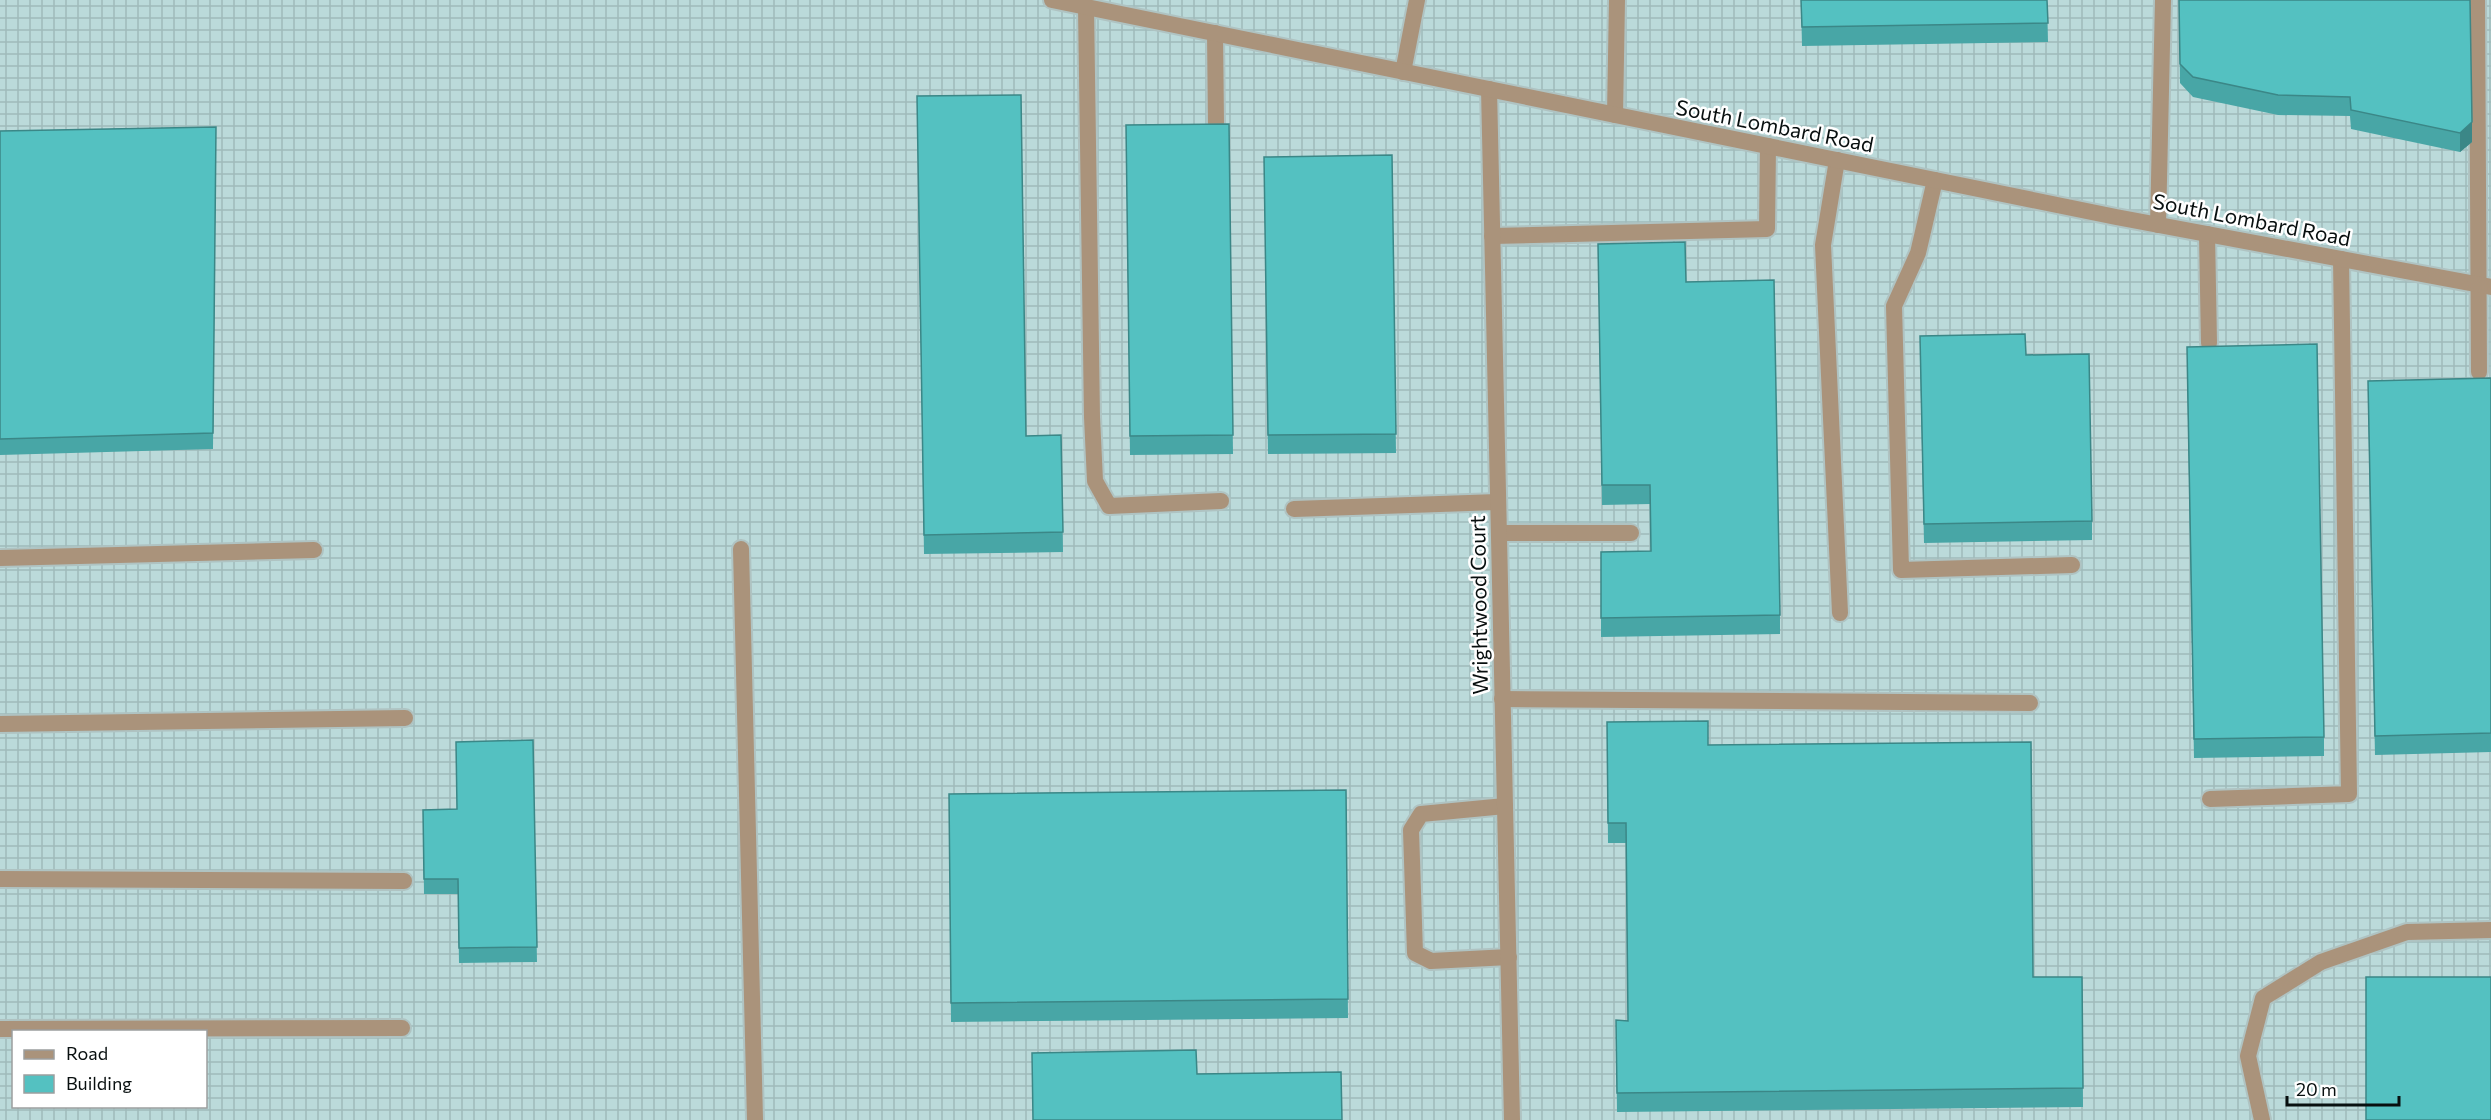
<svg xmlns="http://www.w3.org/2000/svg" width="2491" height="1120" font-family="Commissioner,sans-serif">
<defs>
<pattern id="industrial-grid" width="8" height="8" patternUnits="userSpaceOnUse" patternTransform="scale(1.5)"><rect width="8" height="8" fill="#bbdada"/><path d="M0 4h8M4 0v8" fill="none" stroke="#9fbaba"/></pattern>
</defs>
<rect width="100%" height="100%" fill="#cfe5e4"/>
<!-- industrial -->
<path fill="url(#industrial-grid)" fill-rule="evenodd" d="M0,0h2491v1120h-2491zM14,1032h192v74h-192z"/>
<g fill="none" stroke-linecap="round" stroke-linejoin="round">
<!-- service casing -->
<g stroke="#afc3c2" stroke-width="20">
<g id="service">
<polyline points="2477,0 2479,372"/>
<polyline points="1086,7 1092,417 1095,481 1109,506 1221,501"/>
<polyline points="1215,33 1216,123"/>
<polyline points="1403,72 1417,0"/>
<polyline points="1615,115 1617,0"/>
<polyline points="1837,160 1823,245 1840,613"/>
<polyline points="1935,180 1918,253 1894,306 1901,570 2072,565"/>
<polyline points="2158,225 2163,0"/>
<polyline points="2207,234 2209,343"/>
<polyline points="1492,236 1767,229 1768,146"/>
<polyline points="1294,509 1498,502"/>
<polyline points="1499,533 1631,533"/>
<polyline points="741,549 755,1120"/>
<polyline points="0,558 314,550"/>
<polyline points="1502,699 2030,703"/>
<polyline points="0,724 405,718"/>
<polyline points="2210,799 2349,794 2341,259"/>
<polyline points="1505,806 1421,814 1411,830 1415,953 1431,961 1509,957"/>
<polyline points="0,879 404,881"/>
<polyline points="0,1029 402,1028"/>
<polyline points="2262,1120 2248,1056 2263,998 2321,962 2407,932 2491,930"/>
</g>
</g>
<!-- minor casing -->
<g stroke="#afc3c2" stroke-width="20">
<polyline id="minor" points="1489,89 1512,1120"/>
</g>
<!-- tertiary casing -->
<g stroke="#afc3c2" stroke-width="20">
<polyline id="tertiary" points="1052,0 2116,217 2491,287"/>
</g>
<!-- service -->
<use href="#service" stroke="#aa937b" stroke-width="16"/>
<!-- minor -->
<use href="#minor" stroke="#aa937b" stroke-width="16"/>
<!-- tertiary -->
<use href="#tertiary" stroke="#aa937b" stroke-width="16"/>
</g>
<!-- wall -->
<g fill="#48a6a6">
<polygon points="1801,0 2047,0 2048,42 1802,46"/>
<polygon points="2179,0 2470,0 2472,142 2460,152 2351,129 2350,116 2278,115 2193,97 2180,83"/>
<polygon points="917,96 1026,436 1061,435 1063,552 924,554"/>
<polygon points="1229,124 1233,454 1130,455 1126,125"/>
<polygon points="216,127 213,449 0,455 0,131"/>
<polygon points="1392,155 1396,453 1268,454 1264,157"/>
<polygon points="1598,244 1686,282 1780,615 1780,634 1601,637 1601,552 1651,551 1650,504 1602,505"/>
<polygon points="2026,355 2092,521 2092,540 1924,543 1920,356"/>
<polygon points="2187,366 2324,737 2324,756 2194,758"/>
<polygon points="2491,378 2491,752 2375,755 2368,401"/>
<polygon points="1607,722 1708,745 2033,977 2082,977 2083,1107 1617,1112 1616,1020 1628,1021 1626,843 1608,843"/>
<polygon points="533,740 537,962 459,963 458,894 424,894 423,810 457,809"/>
<polygon points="1346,790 1348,1018 951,1022 949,794"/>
</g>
<!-- shaded-wall -->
<polygon fill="#3b8787" points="2472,122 2472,142 2460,152 2460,133"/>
<!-- building -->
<g fill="#54c1c1" stroke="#3b8787" stroke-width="1.5">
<polygon points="1801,0 2047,0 2048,23 1802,27"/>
<polygon points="2179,0 2470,0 2472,122 2460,133 2351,110 2350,97 2278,95 2193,77 2180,64"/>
<polygon points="1021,95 1026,436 1061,435 1063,532 924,535 917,96"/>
<polygon points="1229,124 1233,435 1130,436 1126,125"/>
<polygon points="216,127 213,433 0,439 0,131"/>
<polygon points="1392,155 1396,434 1268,435 1264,157"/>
<polygon points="1685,242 1686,282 1774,280 1780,615 1601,618 1601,552 1651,551 1650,485 1602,485 1598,244"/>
<polygon points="2025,334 2026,355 2089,354 2092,521 1924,524 1920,336"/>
<polygon points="2317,344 2324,737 2194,739 2187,347"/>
<polygon points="2491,378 2491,733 2375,736 2368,381"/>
<polygon points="1708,721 1708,745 2031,742 2033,977 2082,977 2083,1088 1617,1093 1616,1020 1628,1021 1626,823 1608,823 1607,722"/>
<polygon points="533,740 537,947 459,948 458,879 424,879 423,810 457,809 456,742"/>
<polygon points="1346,790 1348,999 951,1003 949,794"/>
<rect x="2366" y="977" width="125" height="143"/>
<polygon points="1196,1050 1197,1074 1341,1072 1342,1120 1033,1120 1032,1053"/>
</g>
<g text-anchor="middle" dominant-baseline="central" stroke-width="5" stroke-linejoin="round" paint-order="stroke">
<!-- street labels -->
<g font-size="21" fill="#080f0f" stroke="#fff">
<text transform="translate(1775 125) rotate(11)">South Lombard Road</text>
<text transform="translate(2252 219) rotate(11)">South Lombard Road</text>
<text transform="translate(1478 605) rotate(-91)">Wrightwood Court</text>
</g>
</g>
<!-- legend -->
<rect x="12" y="1030" width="195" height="78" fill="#ffffff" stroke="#9c9f9f" stroke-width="1.5"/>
<rect x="24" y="1050" width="30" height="9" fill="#aa937b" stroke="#9c9f9f" stroke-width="1.5"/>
<text x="66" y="1060" font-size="18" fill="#080f0f">Road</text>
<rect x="24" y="1075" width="30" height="18" fill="#54c1c1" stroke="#9c9f9f" stroke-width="1.5"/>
<text x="66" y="1090" font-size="18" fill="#080f0f">Building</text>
<!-- scale -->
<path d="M2287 1096v9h112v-9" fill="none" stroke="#080f0f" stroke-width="3"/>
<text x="2296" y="1096" font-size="18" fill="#080f0f" stroke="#ffffff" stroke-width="4.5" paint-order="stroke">20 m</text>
</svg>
